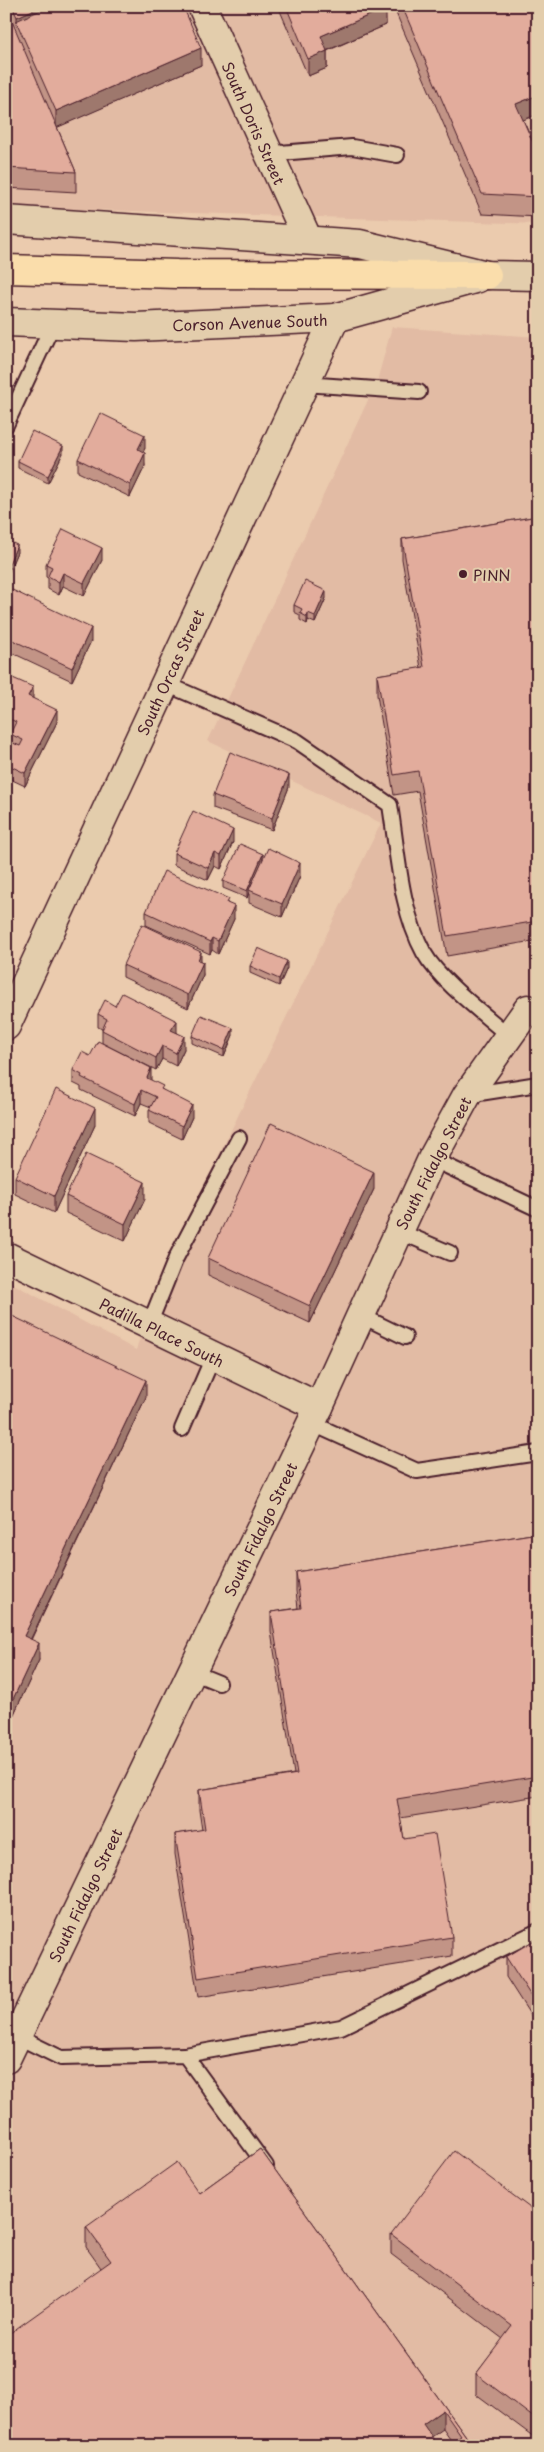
<svg xmlns="http://www.w3.org/2000/svg" width="544" height="2452" font-family="'Playpen Sans',sans-serif">
<rect width="100%" height="100%" fill="#ebcbae"/>
<filter id="ink" filterUnits="userSpaceOnUse"><feTurbulence type="fractalNoise" baseFrequency=".02" numOctaves="2"/><feDisplacementMap in="SourceGraphic" scale="10" xChannelSelector="R" yChannelSelector="G"/><feConvolveMatrix kernelMatrix="1 2 1 2 8 2 1 2 1" color-interpolation-filters="sRGB"/></filter>
<g filter="url(#ink)">
<!-- built -->
<g fill="#e2bba4">
<polygon points="6,6 538,6 538,224 6,207"/>
<polygon points="392,327 538,337 538,2446 6,2446 6,1280 136,1350 157,1282 381,823 208,741 377,381"/>
</g>
<g fill="none" stroke-linecap="round" stroke-linejoin="round">
<!-- service casing -->
<g stroke="#4a1f2b" stroke-width="18">
<g id="service">
<polyline points="268,154 352,147 397,155"/>
<polyline points="304,384 419,392"/>
<polyline points="6,425 53,324"/>
<path d="M164,683l133,58 93,64c8,49 10,104 34,148 16,28 60,61 85,83"/>
<polyline points="467,1095 538,1084"/>
<polyline points="432,1159 538,1209"/>
<polyline points="398,1231 450,1253"/>
<polyline points="360,1315 405,1337"/>
<polyline points="149,1325 176,1258 239,1138"/>
<polyline points="311,1423 417,1471 538,1453"/>
<polyline points="182,1429 213,1357"/>
<polyline points="192,1672 219,1683"/>
<polyline points="18,2037 61,2058 185,2055 266,2166"/>
<polyline points="185,2055 341,2027 538,1931"/>
</g>
</g>
<!-- minor casing -->
<g stroke="#4a1f2b" stroke-width="31">
<g id="minor">
<polyline points="202,6 308,240"/>
<polyline points="6,1026 335,318"/>
<polyline points="6,1256 319,1407"/>
<polyline points="6,2059 319,1407 432,1159 467,1095 528,1009"/>
</g>
</g>
<!-- secondary casing -->
<g stroke="#4a1f2b" stroke-width="31">
<g id="secondary">
<polyline points="6,220 360,244 487,275 538,276"/>
<polyline points="6,322 136,327 335,318 478,278"/>
</g>
</g>
<!-- motorway casing -->
<g stroke="#4a1f2b" stroke-width="31">
<polyline id="motorway" points="6,269 177,274 487,275"/>
</g>
<!-- service -->
<use href="#service" stroke="#e3cdac" stroke-width="14"/>
<!-- minor -->
<use href="#minor" stroke="#e3cdac" stroke-width="28"/>
<!-- secondary -->
<use href="#secondary" stroke="#e3cdac" stroke-width="28"/>
<!-- motorway -->
<use href="#motorway" stroke="#faddab" stroke-width="28"/>
</g>
<!-- wall -->
<g fill="#c29486" stroke="#4a1f2b">
<polygon points="6,6 183,6 201,65 57,127 76,172 76,192 6,188"/>
<polygon points="278,6 385,6 386,25 327,51 327,68 308,76"/>
<polygon points="393,6 538,6 523,120 538,154 538,217 482,214"/>
<polygon points="145,448 143,452 145,466 130,497 78,472 78,459"/>
<polygon points="63,453 48,483 18,468 18,461"/>
<polygon points="538,516 538,940 447,956 418,791 394,795 377,695 377,675 421,668 402,559 402,539"/>
<polygon points="6,540 17,552 8,573 6,572"/>
<polygon points="102,560 84,596 63,586 59,595 48,589 48,578 46,577 46,564"/>
<polygon points="6,587 91,641 72,681 6,650"/>
<polygon points="326,598 315,623 308,620 307,624 300,620 300,615 294,612 294,605"/>
<polygon points="6,675 33,698 57,722 25,786 6,777 6,740 10,742 10,734 11,732 6,730"/>
<polygon points="289,787 272,830 213,808 213,795"/>
<polygon points="233,842 221,869 215,866 208,880 174,865 174,853"/>
<polygon points="263,860 300,876 282,917 249,903 249,892 247,898 223,888 223,881"/>
<polygon points="229,904 234,919 218,954 212,950 210,954 146,925 146,912"/>
<polygon points="201,961 203,975 188,1008 123,977 123,965"/>
<polygon points="250,966 287,968 279,986 250,973"/>
<polygon points="115,1006 177,1032 184,1049 176,1066 162,1059 156,1070 102,1043 102,1029 98,1027 98,1014"/>
<polygon points="233,1035 224,1057 192,1043 192,1036"/>
<polygon points="90,1056 163,1090 192,1117 182,1139 149,1123 149,1110 151,1107 141,1103 135,1116 81,1090 81,1087 73,1083 73,1070"/>
<polygon points="95,1125 54,1213 15,1194 15,1177"/>
<polygon points="374,1189 310,1323 208,1275 208,1258"/>
<polygon points="66,1196 145,1199 125,1241 66,1213"/>
<polygon points="6,1313 146,1397 31,1640 39,1660 7,1729"/>
<polygon points="538,1533 538,1796 400,1818 404,1839 452,1937 452,1956 198,1997 175,1854 175,1834 202,1830 199,1810 199,1790 294,1774 271,1632 271,1612 298,1608 296,1591 296,1572"/>
<polygon points="538,1938 538,2027 506,1977 506,1957"/>
<polygon points="260,2149 473,2446 452,2442 443,2429 101,2268 86,2247 86,2227 199,2193"/>
<polygon points="538,2214 538,2440 476,2394 476,2374 503,2339 391,2254 391,2234"/>
</g>
<!-- shaded-wall -->
<g fill="#9e786d" stroke="#4a1f2b">
<polygon points="42,6 80,6 17,22 17,17"/>
<polygon points="386,8 386,25 321,53 321,36"/>
<polygon points="201,48 201,65 56,128 56,111"/>
<polygon points="327,51 327,68 308,76 308,59"/>
<polygon points="538,95 538,114 516,123 516,104"/>
<polygon points="145,435 145,448 138,462 138,449"/>
<polygon points="63,446 63,453 48,483 48,476"/>
<polygon points="145,453 145,466 130,497 130,485"/>
<polygon points="17,545 17,552 8,573 8,566"/>
<polygon points="102,548 102,560 84,596 84,583"/>
<polygon points="63,573 63,586 59,595 59,582"/>
<polygon points="326,591 326,598 315,623 315,616"/>
<polygon points="308,613 308,620 307,624 307,617"/>
<polygon points="91,628 91,641 72,681 72,668"/>
<polygon points="33,687 33,700 28,696"/>
<polygon points="57,710 57,722 25,786 25,773"/>
<polygon points="289,775 289,787 272,830 272,818"/>
<polygon points="233,830 233,842 221,869 221,856"/>
<polygon points="215,853 215,866 208,880 208,868"/>
<polygon points="263,854 263,861 249,890 249,892 247,898 247,891"/>
<polygon points="300,863 300,876 282,917 282,904"/>
<polygon points="234,906 234,919 218,954 218,941"/>
<polygon points="212,938 212,950 210,954 210,942"/>
<polygon points="201,952 201,965 198,960"/>
<polygon points="287,961 287,968 279,986 279,979"/>
<polygon points="203,962 203,975 188,1008 188,995"/>
<polygon points="177,1021 177,1034 171,1030"/>
<polygon points="233,1028 233,1035 224,1057 224,1050"/>
<polygon points="184,1036 184,1049 176,1066 176,1053"/>
<polygon points="162,1046 162,1059 156,1070 156,1058"/>
<polygon points="151,1068 151,1081 147,1078"/>
<polygon points="141,1090 141,1103 135,1116 135,1104"/>
<polygon points="192,1105 192,1117 182,1139 182,1126"/>
<polygon points="95,1108 95,1125 54,1213 54,1196"/>
<polygon points="374,1172 374,1189 310,1323 310,1306"/>
<polygon points="145,1182 145,1199 125,1241 125,1224"/>
<polygon points="146,1380 146,1397 24,1653 24,1636"/>
<polygon points="39,1643 39,1660 7,1729 7,1712"/>
<polygon points="443,2410 443,2429 423,2443 423,2424"/>
</g>
<!-- building -->
<g fill="#e2ac9c" stroke="#4a1f2b">
<polygon points="12,6 42,6 17,17"/>
<polygon points="50,6 183,6 201,48 56,111 16,21"/>
<polygon points="286,6 385,6 386,8 321,36 327,51 308,59"/>
<polygon points="402,6 538,6 538,95 516,104 538,154 538,197 482,194"/>
<polygon points="6,7 76,172 6,168"/>
<polygon points="100,413 145,435 138,449 145,453 130,485 78,459"/>
<polygon points="32,431 63,446 48,476 18,461"/>
<polygon points="538,516 538,921 447,936 418,771 394,775 377,675 424,667 402,539"/>
<polygon points="63,529 102,548 84,583 63,573 59,582 48,576 52,567 46,564"/>
<polygon points="6,540 17,545 8,566 6,565"/>
<polygon points="305,581 326,591 315,616 308,613 307,617 300,613 302,609 294,605"/>
<polygon points="6,587 91,628 72,668 6,637"/>
<polygon points="6,675 33,687 28,696 57,710 25,773 6,764 6,740 20,746 23,740 10,734 16,722 6,717"/>
<polygon points="230,752 289,775 272,818 213,795"/>
<polygon points="193,811 233,830 221,856 215,853 208,868 174,853"/>
<polygon points="240,844 263,854 247,891 223,881"/>
<polygon points="268,848 300,863 282,904 249,890"/>
<polygon points="164,871 229,899 227,903 234,906 218,941 212,938 210,942 146,912"/>
<polygon points="142,924 201,952 198,960 203,962 188,995 123,965"/>
<polygon points="258,948 287,961 279,979 250,966"/>
<polygon points="122,993 177,1021 171,1030 184,1036 176,1053 162,1046 156,1058 102,1030 107,1019 98,1014 105,1000 115,1006"/>
<polygon points="201,1015 233,1028 224,1050 192,1036"/>
<polygon points="98,1041 151,1068 147,1078 163,1086 161,1089 192,1105 182,1126 149,1110 156,1097 141,1090 135,1104 81,1077 82,1075 73,1070 82,1052 90,1056"/>
<polygon points="56,1089 95,1108 54,1196 15,1177"/>
<polygon points="271,1123 374,1172 310,1306 208,1258"/>
<polygon points="86,1154 145,1182 125,1224 66,1196"/>
<polygon points="6,1313 146,1380 24,1636 39,1643 7,1712"/>
<polygon points="538,1533 538,1776 397,1799 404,1839 435,1834 452,1937 198,1978 175,1834 205,1829 199,1790 297,1774 271,1612 301,1608 296,1572"/>
<polygon points="538,1938 538,2007 506,1957"/>
<polygon points="260,2149 473,2446 447,2446 461,2436 443,2410 423,2424 438,2446 6,2446 6,2336 111,2261 86,2227 177,2162 199,2193"/>
<polygon points="454,2151 538,2214 538,2421 476,2374 512,2326 391,2234"/>
</g>
</g>
<!-- markers -->
<circle fill="#4a1f2b" stroke="#e3cdac" stroke-width="2" cx="463" cy="574" r="5"/>
<g text-anchor="middle" dominant-baseline="central" stroke-width="4" stroke-linejoin="round" paint-order="stroke">
<!-- street labels -->
<g font-size="15" fill="#4a1f2b" stroke="#e3cdac">
<text transform="translate(254 123) rotate(66)">South Doris Street</text>
<text transform="translate(250 322) rotate(-2)">Corson Avenue South</text>
<text transform="translate(170 672) rotate(-65)">South Orcas Street</text>
<text transform="translate(433 1163) rotate(-63)">South Fidalgo Street</text>
<text transform="translate(162 1332) rotate(26)">Padilla Place South</text>
<text transform="translate(260 1529) rotate(-64)">South Fidalgo Street</text>
<text transform="translate(85 1895) rotate(-64)">South Fidalgo Street</text>
</g>
<!-- poi labels -->
<g font-size="15" fill="#4a1f2b" stroke="#e3cdac" text-anchor="start">
<text x="473" y="574">PINN</text>
</g>
</g>
<!-- margin -->
<rect width="544" height="2452" fill="none" stroke="#e3cdac" stroke-width="25"/>
<rect x="12" y="12" width="519" height="2427" fill="none" stroke="#4a1f2b" stroke-width="2" filter="url(#ink)"/>
</svg>
